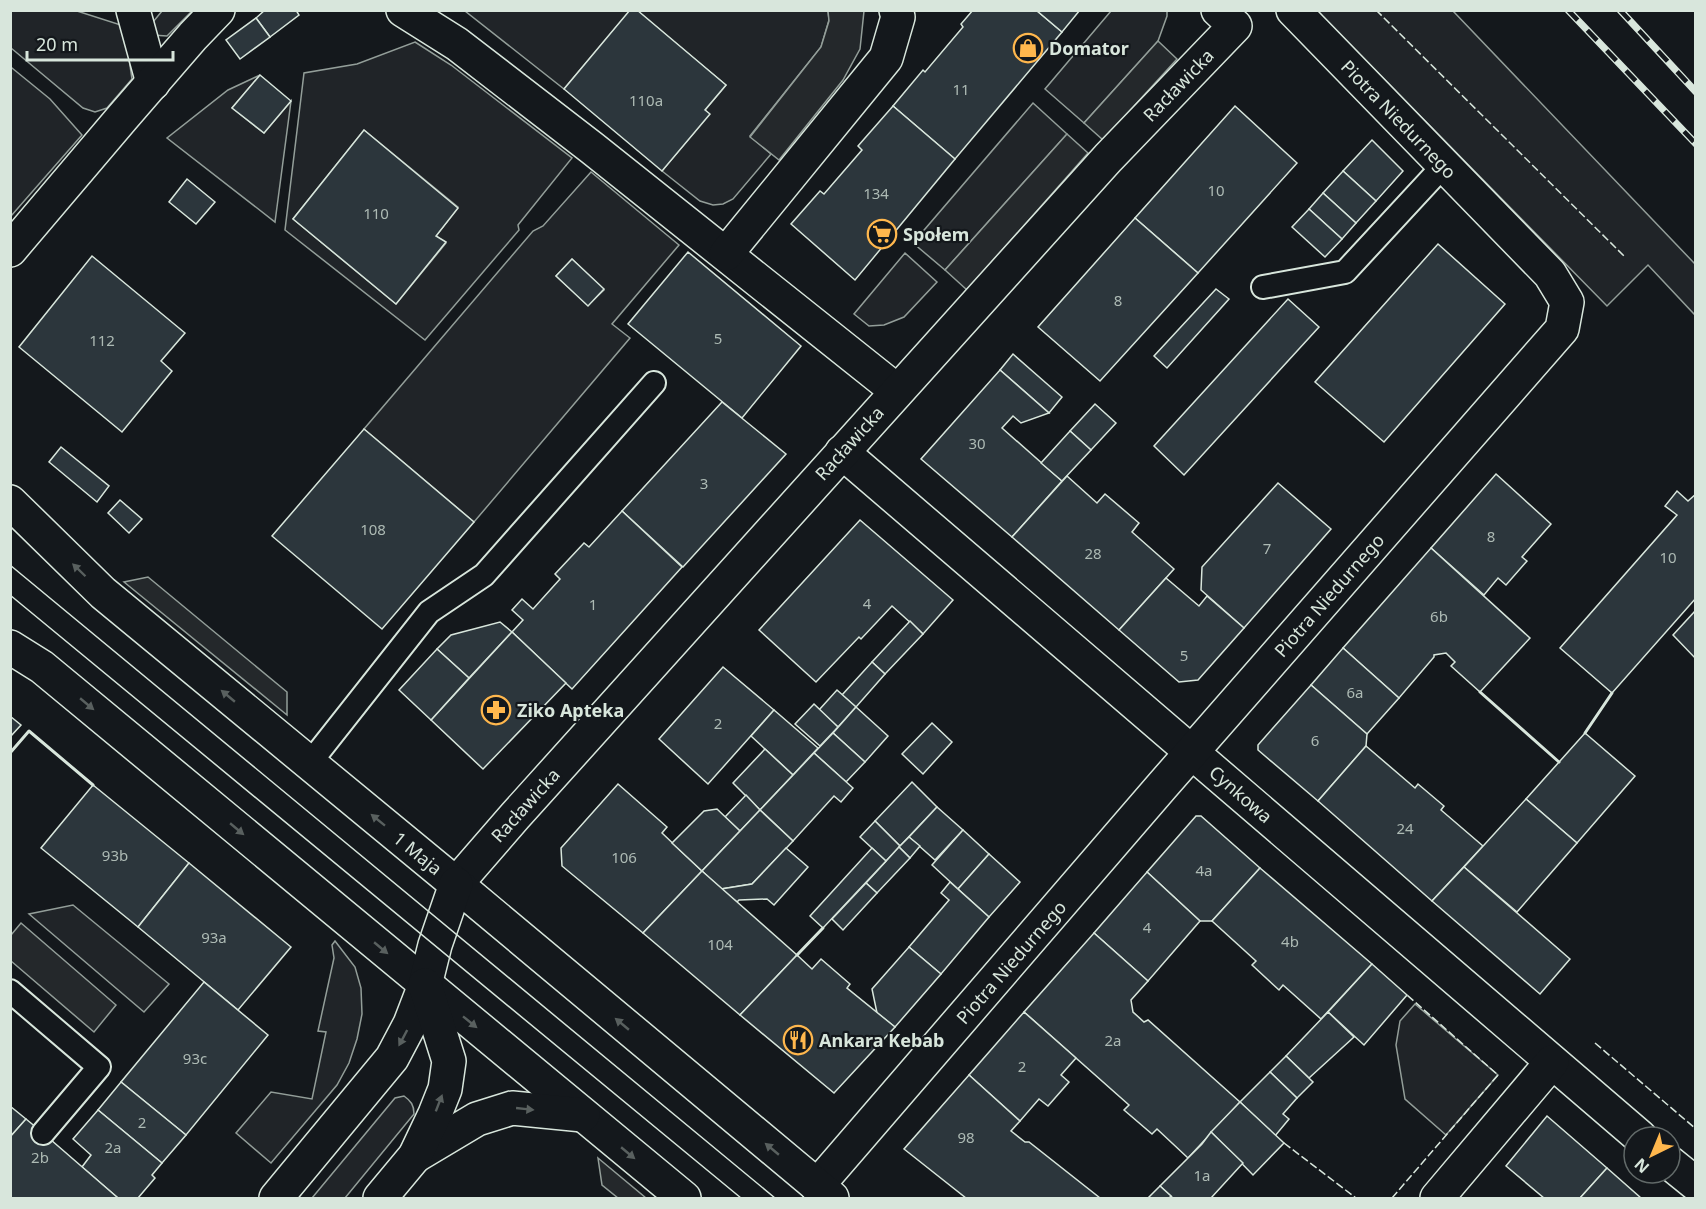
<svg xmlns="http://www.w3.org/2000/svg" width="1706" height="1209" font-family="'Noto Sans',sans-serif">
<rect width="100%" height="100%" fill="#14181c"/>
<!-- green -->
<g fill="#202428" stroke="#939e99" stroke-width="1.5" fill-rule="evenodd">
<polygon points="68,10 77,11 124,26 132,79 107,108 95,112 83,108 11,48 10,11"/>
<polygon points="162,11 192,11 167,36 152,35 153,22"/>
<polygon points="465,11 630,11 564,89"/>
<polygon points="637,11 828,11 829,20 821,47 750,136 771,154 733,199 723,204 713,205 700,201 662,171 709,114 705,110 726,85"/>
<polygon points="1111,11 1167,11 1167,16 1158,41 1084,123 1045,89"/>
<polygon points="1317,11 1453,11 1695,264 1695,315 1648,265 1607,306"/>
<path d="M415,42l36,23 121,93 -54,67 1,5 -94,110 -140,-110 19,-157 53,-9zM364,130l94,77 -22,29 10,7 -50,61 -103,-85z"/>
<polygon points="12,68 50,99 82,135 11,216 10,70"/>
<polygon points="260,75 232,108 264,133 291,101 275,222 167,138 228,90"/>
<polygon points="1033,103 1067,134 945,270 913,243"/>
<path d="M591,172l88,73 -67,79 18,14 -156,184 -110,-93 169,-198 10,-5zM572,259l32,31 -16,15 -32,-29z"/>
<polygon points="905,253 937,282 904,317 884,325 869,326 854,314"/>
<polygon points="73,905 169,984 144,1012 29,914"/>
<polygon points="335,941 355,967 361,988 362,1014 357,1039 349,1063 337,1085 271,1163 236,1133 271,1092 312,1099 326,1032 318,1031 334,958 332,945"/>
<polygon points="1415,1004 1498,1075 1446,1135 1405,1099 1396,1045 1400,1021"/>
<path d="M404,1096c7,5 10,9 10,18l-69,84h-33l83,-100z"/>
</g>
<!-- parking -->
<g fill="#24282b" stroke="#939e99" stroke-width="1.5">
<polygon points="828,11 864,11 860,49 843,80 779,160 750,137 821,47 829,21"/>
<polygon points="1158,41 1177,59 1103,140 1084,123"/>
<polygon points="1067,134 1088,153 967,290 945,270"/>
<polygon points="148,577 287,692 287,715 124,582"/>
<polygon points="21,923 116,1005 94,1032 11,961 11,935"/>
<polygon points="598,1158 646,1198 618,1198 602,1185"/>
</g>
<!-- building -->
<g fill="#2c363c" stroke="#d8e6dc" stroke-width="1.5">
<polygon points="265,10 296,10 299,15 270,37 256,18"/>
<polygon points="630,10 637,10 726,85 705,110 710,114 662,171 564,89"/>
<polygon points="973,10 1036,10 1062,32 955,159 893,106 923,70 925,72 963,27 961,24"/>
<polygon points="1036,10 1080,10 1062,32"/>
<polygon points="256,18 270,37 240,59 226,40"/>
<polygon points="260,75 291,101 264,133 232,108"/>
<polygon points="893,106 955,159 855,280 791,224 820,191 824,194 862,150 858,146"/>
<polygon points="1235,106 1297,163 1198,273 1135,218"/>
<polygon points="364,130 458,208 436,236 446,242 396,304 293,219"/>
<polygon points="1372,140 1403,171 1376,201 1343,171"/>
<polygon points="1343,171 1376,201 1356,223 1323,193"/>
<polygon points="187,179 215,202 196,224 169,202"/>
<polygon points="1323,193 1356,223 1342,239 1309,209"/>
<polygon points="1309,209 1342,239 1325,257 1292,227"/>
<polygon points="1135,218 1198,273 1100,381 1038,327"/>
<polygon points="1438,244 1505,304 1384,442 1315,382"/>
<polygon points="688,252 801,346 742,418 628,324"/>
<polygon points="92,256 185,333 161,361 172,371 122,432 19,347"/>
<polygon points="572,259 604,289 588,306 556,276"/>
<polygon points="1216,289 1229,299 1167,368 1154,356"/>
<polygon points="1288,299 1319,327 1184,475 1154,446"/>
<polygon points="1013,354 1062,397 1049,413 1000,370"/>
<polygon points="1000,370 1049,413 1021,423 1013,416 1002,428 1062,481 1012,537 921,459"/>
<polygon points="722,402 786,454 683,567 622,511"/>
<polygon points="1095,404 1116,423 1091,450 1070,431"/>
<polygon points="364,429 474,522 382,629 272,536"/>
<polygon points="1070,431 1091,450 1062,481 1041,463"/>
<polygon points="61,447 109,486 97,502 49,462"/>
<polygon points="1496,474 1551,524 1522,557 1527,561 1506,585 1498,578 1484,595 1431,548"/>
<polygon points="1067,476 1097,503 1105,494 1139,523 1132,532 1174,569 1119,630 1012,537"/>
<polygon points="1278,483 1331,529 1244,628 1201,590 1202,567"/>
<polygon points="1677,491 1688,501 1696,494 1696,598 1612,693 1560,648 1677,515 1665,506"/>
<polygon points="120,500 142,519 129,533 108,513"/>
<polygon points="622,511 682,567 572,689 512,632 523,620 512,610 522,599 533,609 560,579 555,574 584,543 589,547"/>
<polygon points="860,520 953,600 923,634 892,606 861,639 859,637 816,682 759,630"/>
<polygon points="1431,548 1530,638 1480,692 1451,666 1455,662 1446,653 1434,655 1434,657 1399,698 1343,648"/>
<polygon points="1166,578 1199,606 1207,596 1244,628 1198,680 1179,682 1119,630"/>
<polygon points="1696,610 1696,659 1673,635"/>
<polygon points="910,621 923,634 885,674 872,662"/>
<polygon points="500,622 512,632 469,678 437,649 451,635"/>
<polygon points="512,632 566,683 483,769 431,720"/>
<polygon points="1343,648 1399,698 1367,734 1311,685"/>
<polygon points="437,649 469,678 431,720 399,690"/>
<polygon points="872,662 885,674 856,707 842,695"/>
<polygon points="723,667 774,710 708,784 659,739"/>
<polygon points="1311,685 1367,734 1366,746 1318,801 1258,750 1258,745"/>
<polygon points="837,690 856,707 838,727 819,710"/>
<polygon points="814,704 838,727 820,746 795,724"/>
<polygon points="856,707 888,736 865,762 833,733"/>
<polygon points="774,710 818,748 793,775 751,736"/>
<polygon points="10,716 21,725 10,737"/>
<polygon points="932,723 952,742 923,774 902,754"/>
<polygon points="833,733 865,762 846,782 814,753"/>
<polygon points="1585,733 1635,776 1577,843 1526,799"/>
<polygon points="1366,746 1415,788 1418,784 1444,806 1441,810 1483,846 1432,901 1318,801"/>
<polygon points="765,749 793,775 760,810 733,783"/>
<polygon points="814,753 853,788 841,802 834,796 793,841 760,810"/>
<polygon points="912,782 937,807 900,846 875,821"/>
<polygon points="618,784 667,827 662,833 702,871 643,933 562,866 561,848"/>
<polygon points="93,785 189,863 138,927 41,848"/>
<polygon points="746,795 760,810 740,831 725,817"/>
<polygon points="1526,799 1577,843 1517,912 1464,867"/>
<polygon points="937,807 963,830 935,860 909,837"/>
<polygon points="717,809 740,831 702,871 672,843 704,811"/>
<polygon points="760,810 793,841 752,884 721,889 702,871"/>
<polygon points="1196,816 1201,816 1260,868 1212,921 1200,921 1147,872"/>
<polygon points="875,821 900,846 886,861 860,837"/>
<polygon points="963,830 989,854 958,889 932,865"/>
<polygon points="909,837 920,846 910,858 899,847"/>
<polygon points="899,847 910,858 877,893 866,883"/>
<polygon points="786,848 808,867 774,905 767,899 739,900 737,902 721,889 752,884"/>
<polygon points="872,848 886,861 823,928 810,916"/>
<polygon points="989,854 1020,882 989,917 958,889"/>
<polygon points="189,863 291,947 238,1010 138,927"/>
<polygon points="1464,867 1570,959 1540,994 1432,901"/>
<polygon points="1260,868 1372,964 1321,1019 1283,985 1279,990 1252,965 1256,961 1212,921"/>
<polygon points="702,871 797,955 740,1015 643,933"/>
<polygon points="1147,872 1200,921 1148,981 1094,933"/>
<polygon points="950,882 989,917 941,974 909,947 949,900 941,893"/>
<polygon points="866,883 877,893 843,930 832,919"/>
<polygon points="1094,933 1148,981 1131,1000 1133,1012 1144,1022 1148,1020 1240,1102 1188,1158 1157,1129 1152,1134 1124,1110 1129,1105 1024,1012"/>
<polygon points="909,947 941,974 895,1027 877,1013 872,989"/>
<polygon points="797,955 812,969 821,959 850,984 847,988 895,1027 834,1093 740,1015"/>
<polygon points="1372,964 1407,995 1364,1045 1328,1012"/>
<polygon points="204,982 268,1035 186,1135 121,1082"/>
<polygon points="1024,1012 1076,1058 1061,1075 1069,1082 1048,1106 1039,1099 1020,1121 969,1075"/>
<polygon points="1328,1012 1354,1037 1309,1078 1286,1056"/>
<polygon points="1286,1056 1313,1082 1297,1098 1270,1072"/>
<polygon points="1270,1072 1297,1098 1283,1114 1289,1119 1275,1136 1240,1102"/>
<polygon points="969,1075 1020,1121 1011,1131 1025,1142 1029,1142 1100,1198 966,1198 904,1149"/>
<polygon points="121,1082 186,1135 162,1163 98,1110"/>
<polygon points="1240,1102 1284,1143 1253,1175 1211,1132"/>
<polygon points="10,1106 26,1119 10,1137"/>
<polygon points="98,1110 162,1163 152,1175 155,1178 138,1198 118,1198 82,1167 91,1155 73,1139"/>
<polygon points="1547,1116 1607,1168 1580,1198 1544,1198 1506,1166"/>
<polygon points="26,1119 43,1133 118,1198 10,1198 10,1137"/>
<polygon points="1211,1132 1243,1163 1211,1198 1173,1198 1160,1186 1202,1144"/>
<polygon points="1607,1168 1641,1198 1580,1198"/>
<polygon points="1160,1186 1171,1196 1169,1198 1148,1198"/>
</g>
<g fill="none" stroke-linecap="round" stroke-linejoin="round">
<!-- service casing -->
<g stroke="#d8e6dc" stroke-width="26">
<g id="service">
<polyline points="1263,287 1345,272 1444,165"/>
<polyline points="309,764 429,612 484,575 654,383"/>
<polyline points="10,991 99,1067 43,1133"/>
</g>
</g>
<!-- minor casing -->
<g stroke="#d8e6dc" stroke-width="36">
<g id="minor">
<polyline points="133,10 153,83"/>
<polyline points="403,10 457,44 592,148 897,391"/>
<polyline points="10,250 122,118 193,36 218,10"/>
<polyline points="726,254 886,58 898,17 896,10"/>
<polyline points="842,452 1640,1137"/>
<polyline points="456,884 515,816 1108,158 1235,26 1218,10"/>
<polyline points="1670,1163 1696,1184"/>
<polyline points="817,1186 1162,786 1562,329 1567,302 1550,274 1293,10"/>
<polyline points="1437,1198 1552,1062"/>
</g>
</g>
<!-- tertiary casing -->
<g stroke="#d8e6dc" stroke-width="36">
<g id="tertiary">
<polyline points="10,502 103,593 456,884 832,1198"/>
<polyline points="10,647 42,667 684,1198"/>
<polyline points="415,1156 477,1119 512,1108 583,1115"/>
<polyline points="276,1198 392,1058 410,1024 425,985 435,945 456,884"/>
<polyline points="380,1198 415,1156 435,1114 445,1089 449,1061 425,985"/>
</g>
</g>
<!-- service -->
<use href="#service" stroke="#14181c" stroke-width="22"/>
<!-- minor -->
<use href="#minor" stroke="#14181c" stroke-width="33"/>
<!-- tertiary -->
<use href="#tertiary" stroke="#14181c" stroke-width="33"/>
<!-- tram -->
<g stroke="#d8e6dc" stroke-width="1.5">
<polyline points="10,565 775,1198"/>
<polyline points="10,595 741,1198"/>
</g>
<!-- rail casing -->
<g stroke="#d8e6dc" stroke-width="7">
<g id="rail">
<polyline points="1568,10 1696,144"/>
<polyline points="1620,10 1696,92"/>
</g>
</g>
<!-- rail -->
<use href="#rail" stroke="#14181c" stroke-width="4.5" stroke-dasharray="14" stroke-linecap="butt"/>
<!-- fence -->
<g stroke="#d8e6dc" stroke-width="1.5" stroke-dasharray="8 3" stroke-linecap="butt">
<polyline points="1376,10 1625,257"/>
<polyline points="1595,1043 1696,1129"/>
<polyline points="1284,1143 1356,1198"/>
<polyline points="1392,1198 1498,1075 1407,995"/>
</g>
<!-- wall -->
<g stroke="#d8e6dc" stroke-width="3">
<polyline points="1480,692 1559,762"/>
<polyline points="1585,733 1612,693"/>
<polyline points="10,753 29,731 93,785"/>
<polyline points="797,955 823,928"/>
</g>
</g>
<!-- one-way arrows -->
<defs><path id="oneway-solid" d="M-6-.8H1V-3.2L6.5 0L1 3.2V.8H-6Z" transform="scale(1.5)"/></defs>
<g fill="#59605f">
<use href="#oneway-solid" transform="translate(79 570) rotate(-136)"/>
<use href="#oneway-solid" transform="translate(228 696) rotate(-140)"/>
<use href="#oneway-solid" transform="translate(87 704) rotate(40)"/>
<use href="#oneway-solid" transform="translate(378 820) rotate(-141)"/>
<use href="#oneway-solid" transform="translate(237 829) rotate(40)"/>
<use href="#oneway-solid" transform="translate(381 948) rotate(40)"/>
<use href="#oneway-solid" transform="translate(470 1022) rotate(39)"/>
<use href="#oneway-solid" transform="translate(622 1024) rotate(-140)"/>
<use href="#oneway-solid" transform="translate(403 1038) rotate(118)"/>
<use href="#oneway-solid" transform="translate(439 1103) rotate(-69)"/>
<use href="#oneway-solid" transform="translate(525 1109) rotate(6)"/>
<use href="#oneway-solid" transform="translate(772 1149) rotate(-140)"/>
<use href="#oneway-solid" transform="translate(628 1153) rotate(40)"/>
</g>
<!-- icons -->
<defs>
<g id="shop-ring" transform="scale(1.5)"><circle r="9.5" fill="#14181c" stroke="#ffb74d" stroke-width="1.5"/><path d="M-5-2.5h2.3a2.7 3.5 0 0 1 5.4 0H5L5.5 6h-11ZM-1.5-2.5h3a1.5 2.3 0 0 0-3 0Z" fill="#ffb74d"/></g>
<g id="supermarket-ring" transform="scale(1.5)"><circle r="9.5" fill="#14181c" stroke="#ffb74d" stroke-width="1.5"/><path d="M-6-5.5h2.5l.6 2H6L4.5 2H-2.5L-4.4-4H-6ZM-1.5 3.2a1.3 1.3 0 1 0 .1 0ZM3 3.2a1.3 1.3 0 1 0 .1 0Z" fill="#ffb74d"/></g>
<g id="pharmacy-ring" transform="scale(1.5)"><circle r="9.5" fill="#14181c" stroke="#ffb74d" stroke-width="1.5"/><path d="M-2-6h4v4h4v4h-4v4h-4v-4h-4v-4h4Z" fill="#ffb74d"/></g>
<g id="restaurant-ring" transform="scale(1.5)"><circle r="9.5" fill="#14181c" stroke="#ffb74d" stroke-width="1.5"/><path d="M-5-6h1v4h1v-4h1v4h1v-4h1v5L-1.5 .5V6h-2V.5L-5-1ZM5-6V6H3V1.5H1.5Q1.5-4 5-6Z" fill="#ffb74d"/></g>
</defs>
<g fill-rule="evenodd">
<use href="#shop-ring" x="1028" y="48"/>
<use href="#supermarket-ring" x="882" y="234"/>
<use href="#pharmacy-ring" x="496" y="710"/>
<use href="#restaurant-ring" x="798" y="1040"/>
</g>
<g text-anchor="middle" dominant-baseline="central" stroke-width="4.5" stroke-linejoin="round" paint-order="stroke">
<!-- number labels -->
<g font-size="15" fill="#adbab4">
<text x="961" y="89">11</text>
<text x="646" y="100">110a</text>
<text x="1216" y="190">10</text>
<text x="876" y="193">134</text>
<text x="376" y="213">110</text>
<text x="1118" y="300">8</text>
<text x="718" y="338">5</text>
<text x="102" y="340">112</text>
<text x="977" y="443">30</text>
<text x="704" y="483">3</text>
<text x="373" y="529">108</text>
<text x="1491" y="536">8</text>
<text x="1267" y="548">7</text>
<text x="1093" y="553">28</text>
<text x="1668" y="557">10</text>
<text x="867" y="603">4</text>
<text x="593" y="604">1</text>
<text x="1439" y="616">6b</text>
<text x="1184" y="655">5</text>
<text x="1355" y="692">6a</text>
<text x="718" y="723">2</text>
<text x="1315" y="740">6</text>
<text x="1405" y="828">24</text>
<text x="115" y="855">93b</text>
<text x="624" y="857">106</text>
<text x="1204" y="870">4a</text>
<text x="1147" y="927">4</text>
<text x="214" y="937">93a</text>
<text x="1290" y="941">4b</text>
<text x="720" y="944">104</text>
<text x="1113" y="1040">2a</text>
<text x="195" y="1058">93c</text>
<text x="1022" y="1066">2</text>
<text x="142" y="1122">2</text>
<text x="966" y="1137">98</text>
<text x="113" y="1147">2a</text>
<text x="40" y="1157">2b</text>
<text x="1202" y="1175">1a</text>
</g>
<!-- poi labels -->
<g font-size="18" font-weight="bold" fill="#d8e6dc" stroke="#14181c" text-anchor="start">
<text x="1049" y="48">Domator</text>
<text x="903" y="234">Społem</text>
<text x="517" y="710">Ziko Apteka</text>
<text x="819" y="1040">Ankara Kebab</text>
</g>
<!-- street labels -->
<g font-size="18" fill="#d8e6dc" stroke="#14181c">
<text transform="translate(1178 85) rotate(-46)">Racławicka</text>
<text transform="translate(1399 119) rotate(46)">Piotra Niedurnego</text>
<text transform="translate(849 443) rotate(-48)">Racławicka</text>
<text transform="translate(1329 595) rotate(-49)">Piotra Niedurnego</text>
<text transform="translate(1241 794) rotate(41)">Cynkowa</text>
<text transform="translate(525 805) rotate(-48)">Racławicka</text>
<text transform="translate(418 853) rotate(39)">1 Maja</text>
<text transform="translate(1011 962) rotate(-49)">Piotra Niedurnego</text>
</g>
</g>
<!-- border -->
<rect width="1706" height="1209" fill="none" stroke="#d8e6dc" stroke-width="24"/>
<!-- north arrow -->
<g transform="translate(1652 1155) rotate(223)"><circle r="28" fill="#14181c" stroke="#626a69" stroke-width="1.5"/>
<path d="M0-4.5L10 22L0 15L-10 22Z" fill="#ffb74d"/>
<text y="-9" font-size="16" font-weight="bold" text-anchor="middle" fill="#d8e6dc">N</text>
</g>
<!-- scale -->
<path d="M27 51v9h146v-9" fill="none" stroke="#d8e6dc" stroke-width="3"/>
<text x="36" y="51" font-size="18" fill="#d8e6dc" stroke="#14181c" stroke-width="4.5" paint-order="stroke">20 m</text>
</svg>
